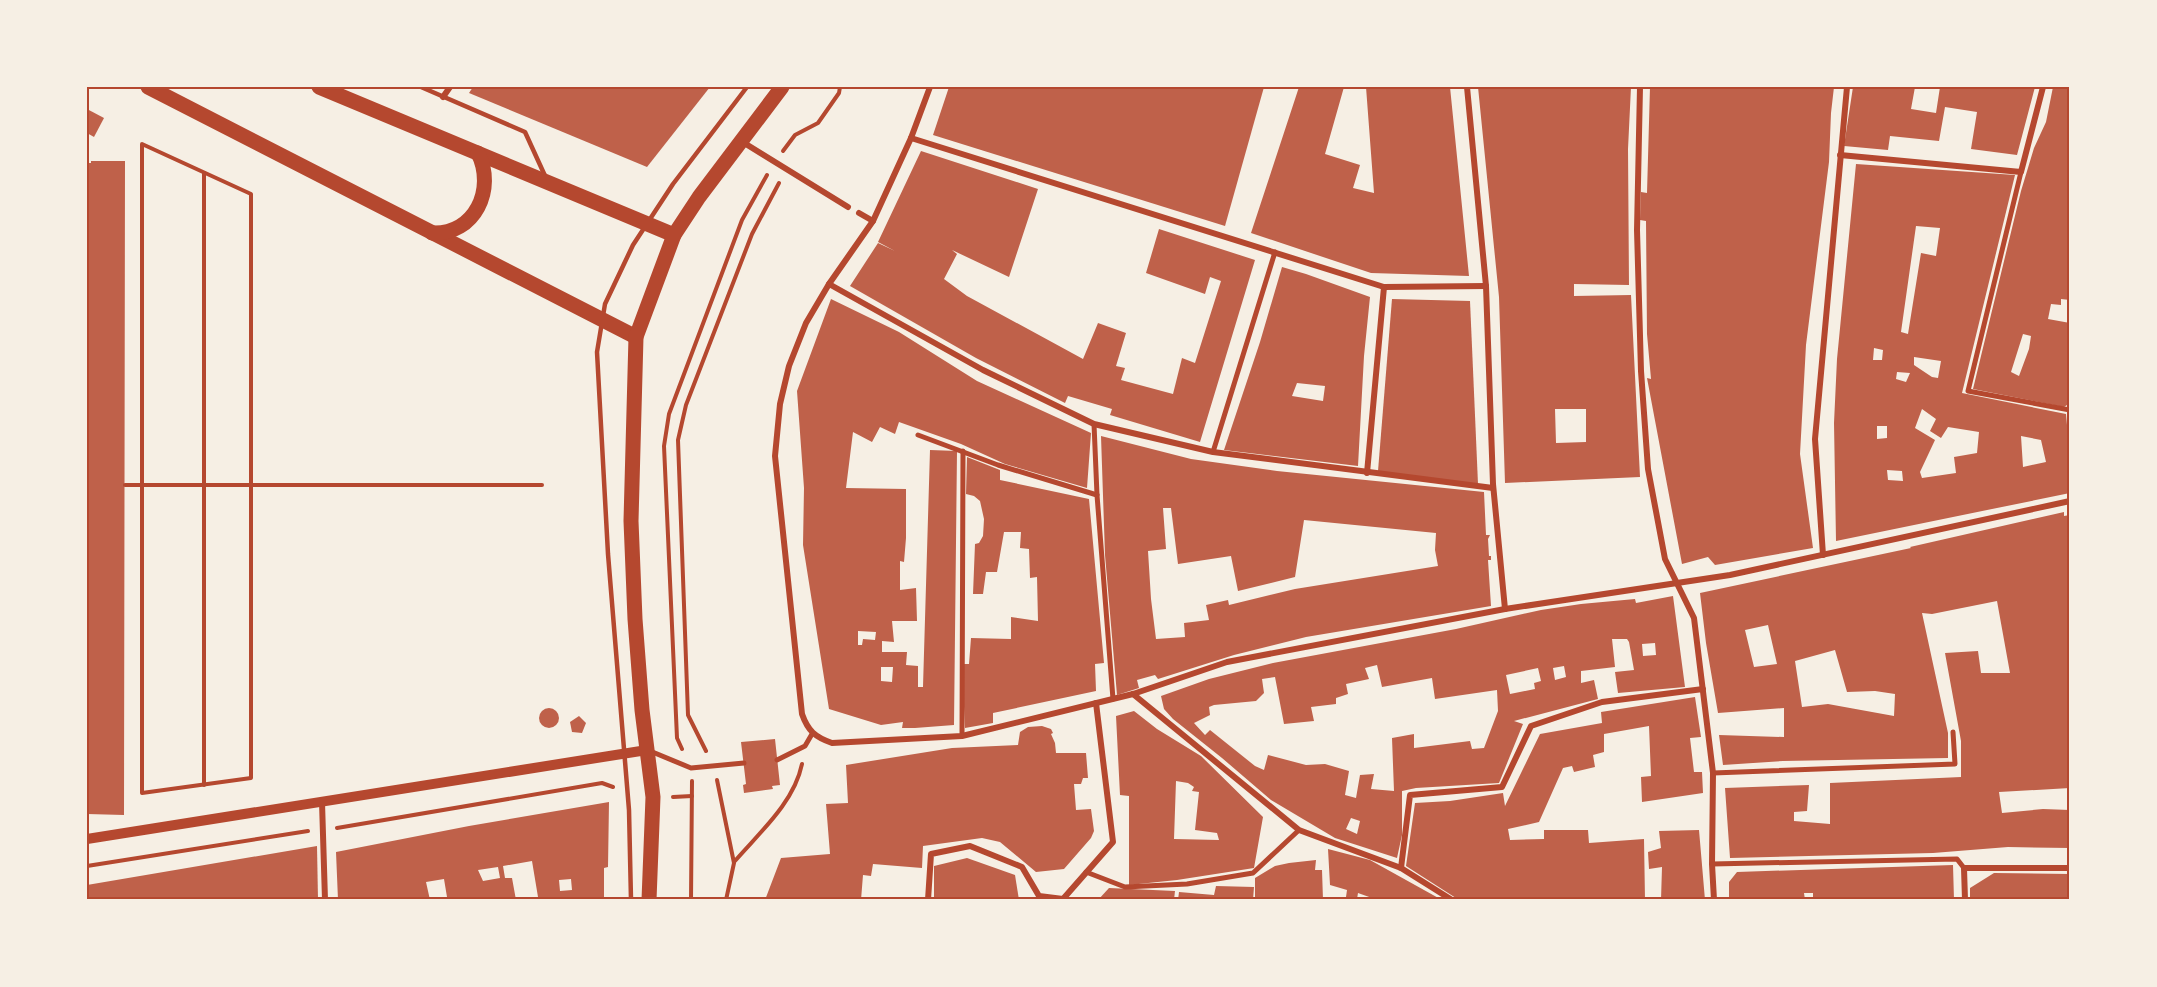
<svg xmlns="http://www.w3.org/2000/svg" width="2157" height="987" font-family="'Public Sans',sans-serif">
<rect width="100%" height="100%" fill="#f6efe4"/>
<!-- building -->
<g fill="#bf614a" fill-rule="evenodd">
<polygon points="473,87 710,87 647,167 469,93"/>
<polygon points="949,87 1264,87 1225,226 933,135"/>
<polygon points="1299,87 1344,87 1325,154 1360,165 1353,188 1374,193 1366,87 1450,87 1469,276 1371,273 1251,233"/>
<path d="M1478,87h153l-3,62 1,136 -55,-1v12l57,-1 9,182 -135,6 -6,-186zM1555,409h31v33l-30,1z"/>
<polygon points="1650,87 1834,87 1831,113 1829,162 1806,345 1800,454 1813,548 1715,565 1708,557 1682,564 1647,378 1651,379 1647,334 1646,221 1640,220 1641,192 1647,193"/>
<polygon points="1853,87 1915,87 1911,109 1936,113 1940,87 2035,87 2017,155 1971,149 1977,112 1945,107 1939,141 1890,136 1888,150 1844,146"/>
<path d="M2053,87h17v213l-9,-1v6l-10,-1 -3,15 22,4v80l-6,4 -91,-18 48,-198 13,-43 12,-26zM2023,334l8,2 -2,13 -10,27 -8,-4z"/>
<polygon points="87,109 104,118 94,137 87,133"/>
<polygon points="921,151 1038,189 1009,277 952,250 957,254 944,279 967,296 1083,359 1098,323 1126,333 1116,366 1125,368 1121,380 1173,394 1182,358 1195,363 1221,281 1210,277 1205,294 1146,273 1159,229 1255,260 1200,442 1110,415 1112,409 1068,396 1065,403 976,358 850,286 878,243 895,251 878,242"/>
<polygon points="91,161 125,161 124,815 87,814 87,163 91,163"/>
<path d="M1856,164l159,11 -53,218 104,21 4,44v35l-234,48 -2,-118 3,-64zM1916,226l24,2 -4,28 -15,-3 -13,81 -7,-2zM1874,348l9,2 -1,10h-9zM1914,357l27,4 -3,17 -6,-1 -18,-12zM1897,372l13,1 -4,9 -10,-3zM1922,409l14,10 -6,12 11,7 7,-11 31,5 -2,21 -23,4 2,16 -34,5 -2,-6 15,-32 -20,-12zM1877,426h10v12l-10,1zM2021,436l20,4 5,22 -23,5zM1887,470l15,1 1,10 -15,-1z"/>
<path d="M1282,267l24,7 64,23 -6,59 -6,110 -134,-16 36,-108zM1297,383l28,3 -2,15 -31,-5z"/>
<path d="M831,299l68,33 78,49 114,52 -4,55 -82,-24 -44,-20 -62,-22 -4,12 -15,-7 -8,15 -19,-10 -7,56 60,1v49l-2,24 -4,-1v29l16,-2 1,33h-25l2,21 -12,-1v11h25l-1,13 12,1v21h5l7,-237 27,1 -3,274 -39,3h-13l1,-6 -22,3 -52,-16 -26,-164 1,-57 -7,-97zM858,631l18,1 -1,8 -12,-1 -1,6h-4zM881,667h12l-1,15 -11,-1z"/>
<polygon points="1392,299 1470,301 1478,484 1378,471"/>
<path d="M1101,436l90,23 86,12 207,21 2,43h4l-2,4 1,17h2v4h-3l3,46 -185,31 -72,18 -76,24 -3,-4 -18,5 2,8 -22,7 -12,-140zM1163,508h8l7,56 53,-8 7,35 57,-14 9,-57 132,13 -1,17 3,16 -143,23 -66,16 -1,-5 -22,5 3,15 -25,3 1,14 -29,2 -5,-40 -3,-48 18,-2z"/>
<polygon points="967,457 1000,470 1000,480 1089,499 1104,663 1095,664 1096,691 993,713 993,723 965,728 962,664 969,664 971,638 1011,639 1011,617 1038,621 1037,577 1030,578 1029,549 1020,548 1021,532 1004,532 997,572 986,572 983,594 973,594 975,544 979,543 983,536 984,519 980,501 974,496 966,494"/>
<path d="M2064,512v4l6,-1v273l-71,4 3,21 41,-4 27,1v38l-62,-1 -75,6 -203,5 -5,-70 84,-3 -2,26 -13,1v9l36,3v-41l131,-6v-36l-16,-88 33,-2 3,22h29l-13,-72 -65,13 -10,-1 26,120v25l-165,3 -60,4 -4,-30 65,2v-29l-66,5 -12,-70 -6,-50 211,-45 -1,-1zM1768,625l9,39 -23,3 -9,-37zM1835,650l12,42 28,-1 20,3 -1,22 -66,-12 -26,3 -7,-46z"/>
<path d="M1673,596l12,91 -67,6 -3,-21 19,-2 -5,-28 -2,-3h-15l3,28 -34,4v12l13,-3 4,19 -84,22 9,3 -24,59 -83,5 -14,3v44l-5,23 -62,-20 -64,-38 -49,-42 -49,-39 -9,-10 -3,-13 48,-17 64,-16 183,-34 85,-19 40,-6 54,-5 1,4zM1655,643l1,12 -13,1 -1,-12zM1377,665l5,22 50,-9 3,21 62,-9 1,21 -14,37 -12,1 -2,-8 -56,7v-14l-22,4 2,53 -23,-2 3,-15 -14,1 -4,23 -11,-3 4,-24 -24,-7 -19,1 -38,-10 -4,15 -9,-4 -45,-36 -5,5 -11,-12 16,-8 -1,-8 5,-2 42,-4 8,-8 -2,-14 13,-2 9,47 30,-3 -3,-14 25,-3v-6l12,-4 -2,-10 23,-5 -4,-11zM1564,666l2,11 -11,3 -2,-12zM1538,668l3,13 -7,2 1,6 -25,5 -4,-19zM1351,818l9,3 -3,13 -11,-5z"/>
<polygon points="1695,697 1701,737 1690,738 1694,772 1702,772 1703,793 1642,802 1641,777 1651,776 1649,726 1604,734 1604,752 1593,755 1595,767 1574,772 1572,766 1563,768 1539,822 1508,829 1510,840 1544,839 1544,830 1588,830 1589,843 1644,839 1645,900 1459,900 1406,866 1415,803 1450,801 1503,793 1505,806 1540,734 1602,723 1601,712"/>
<circle cx="549" cy="718" r="10"/>
<path d="M1134,711l23,18 44,27 62,61 -9,51 -77,12 -48,5v-89l-9,-1 -4,-79zM1176,781l12,2 6,4 -2,4 7,1 -4,38 22,3 2,7 -45,-1z"/>
<polygon points="579,716 586,723 582,733 572,732 570,722"/>
<polygon points="1042,726 1051,729 1053,733 1051,734 1055,743 1056,753 1086,753 1088,778 1083,778 1081,784 1074,784 1076,810 1091,809 1094,831 1091,838 1064,869 1036,872 1000,842 982,838 923,846 922,868 873,864 871,876 863,875 861,900 765,900 781,858 830,854 826,804 848,803 846,765 952,748 1018,745 1020,732 1028,727"/>
<polygon points="775,739 780,785 772,786 773,789 744,793 743,785 746,784 741,742"/>
<path d="M609,802l-1,65 -4,1v32h-71v-2l5,-1 -6,-36 -29,5 2,12h7l4,22h-30l-1,-3 -15,3h-31l8,-3 -3,-18 -18,3 4,18h-92l-2,-48 133,-26zM498,867l2,11 -17,3 -5,-11zM571,879l1,11 -12,1 -1,-11z"/>
<polygon points="1699,830 1705,900 1661,900 1662,867 1649,869 1648,852 1661,848 1659,831"/>
<polygon points="317,846 318,900 87,900 87,885"/>
<polygon points="1328,849 1370,860 1442,900 1371,900 1372,898 1358,893 1357,899 1346,897 1347,890 1330,885"/>
<polygon points="967,858 1015,875 1019,900 934,900 934,866"/>
<polygon points="1316,860 1315,870 1322,870 1323,900 1255,900 1255,878 1275,866 1289,863"/>
<polygon points="1953,865 1954,900 1813,900 1813,893 1804,893 1805,900 1729,900 1729,882 1737,872"/>
<polygon points="1994,873 2070,874 2070,899 2000,897 2000,900 1970,900 1970,888"/>
<polygon points="1216,886 1254,887 1253,900 1178,900 1179,892 1214,895"/>
<polygon points="1109,888 1175,891 1174,900 1098,900"/>
</g>
<g fill="none" stroke-linecap="round" stroke-linejoin="round">
<!-- path -->
<g stroke="#b5482f" stroke-width="4">
<polygon points="142,144 251,194 251,778 142,793"/>
<polyline points="783,151 795,135 818,123 839,93 840,87"/>
<polyline points="204,173 204,785"/>
<polyline points="125,485 542,485"/>
<polyline points="682,749 677,738 664,446 669,414 742,220 767,175"/>
<polyline points="706,751 688,715 678,440 686,405 752,234 779,183"/>
<polyline points="717,780 734,863 726,900"/>
<polyline points="673,797 692,796"/>
<polyline points="337,828 602,783 613,787"/>
<path d="M734,862c25,-29 60,-59 68,-98"/>
<polyline points="87,866 308,831"/>
<polyline points="691,900 692,781"/>
</g>
<!-- service -->
<g stroke="#b5482f" stroke-width="4.5">
<polyline points="421,87 525,132 546,178"/>
<polyline points="631,900 629,810 608,554 597,352 605,304 633,245 673,184 747,87"/>
</g>
<!-- pedestrian -->
<g stroke="#b5482f" stroke-width="5">
<polyline points="2021,172 1968,391 2070,410"/>
<polyline points="1094,424 1097,495 1113,699"/>
<polyline points="918,435 998,465 1097,495"/>
<polyline points="1213,452 1275,252"/>
<polyline points="962,736 963,451"/>
<polyline points="650,751 691,768 744,763"/>
<polyline points="777,760 805,746 812,734"/>
<polyline points="1713,773 1955,764 1953,732"/>
<polyline points="1712,864 1957,859 1964,868"/>
<polyline points="1086,872 1125,887 1187,884 1253,873 1299,830"/>
</g>
<!-- minor -->
<g stroke="#b5482f" stroke-width="6">
<path d="M930,87l-19,51 -38,83 -44,63 -23,39 -17,43 -9,38 -5,52 27,258c6,17 13,23 30,29l130,-7 171,-42 94,-32 278,-53 225,-34 340,-74"/>
<polyline points="1467,87 1486,286 1493,484 1505,609"/>
<polyline points="1640,87 1637,230 1641,371 1648,469 1665,559 1694,618 1713,773 1712,864 1714,900"/>
<polyline points="443,97 450,87"/>
<polyline points="911,138 1384,287 1486,286"/>
<polyline points="741,141 848,207"/>
<polyline points="1840,155 2021,172 2043,87"/>
<polyline points="859,213 873,221"/>
<polyline points="829,284 983,370 1094,424 1213,452 1493,488"/>
<polyline points="1367,473 1384,287"/>
<polyline points="1823,555 1815,439 1847,87"/>
<polyline points="1133,694 1299,830 1401,868 1452,900"/>
<polyline points="322,802 325,900"/>
<polyline points="1401,868 1410,795 1502,787 1531,726 1602,702 1703,689"/>
<polyline points="1063,899 1113,842 1096,703"/>
<polyline points="928,900 931,854 970,846 1022,867 1039,896 1063,899"/>
<polyline points="1965,900 1964,868 2070,868"/>
</g>
<!-- tertiary -->
<polyline stroke="#b5482f" stroke-width="10" points="87,839 647,750"/>
<!-- primary -->
<g stroke="#b5482f" stroke-width="15">
<polyline points="148,87 636,337"/>
<polyline points="319,87 674,235"/>
<path d="M432,233c43,2 64,-44 46,-80"/>
<polyline points="649,900 653,797 642,710 635,619 631,521 636,337 674,235 699,197 782,87"/>
</g>
</g>
<!-- border -->
<rect width="2157" height="987" fill="none" stroke="#f6efe4" stroke-width="177"/>
<rect x="88" y="88" width="1980" height="810" fill="none" stroke="#b5482f" stroke-width="2"/>
</svg>
